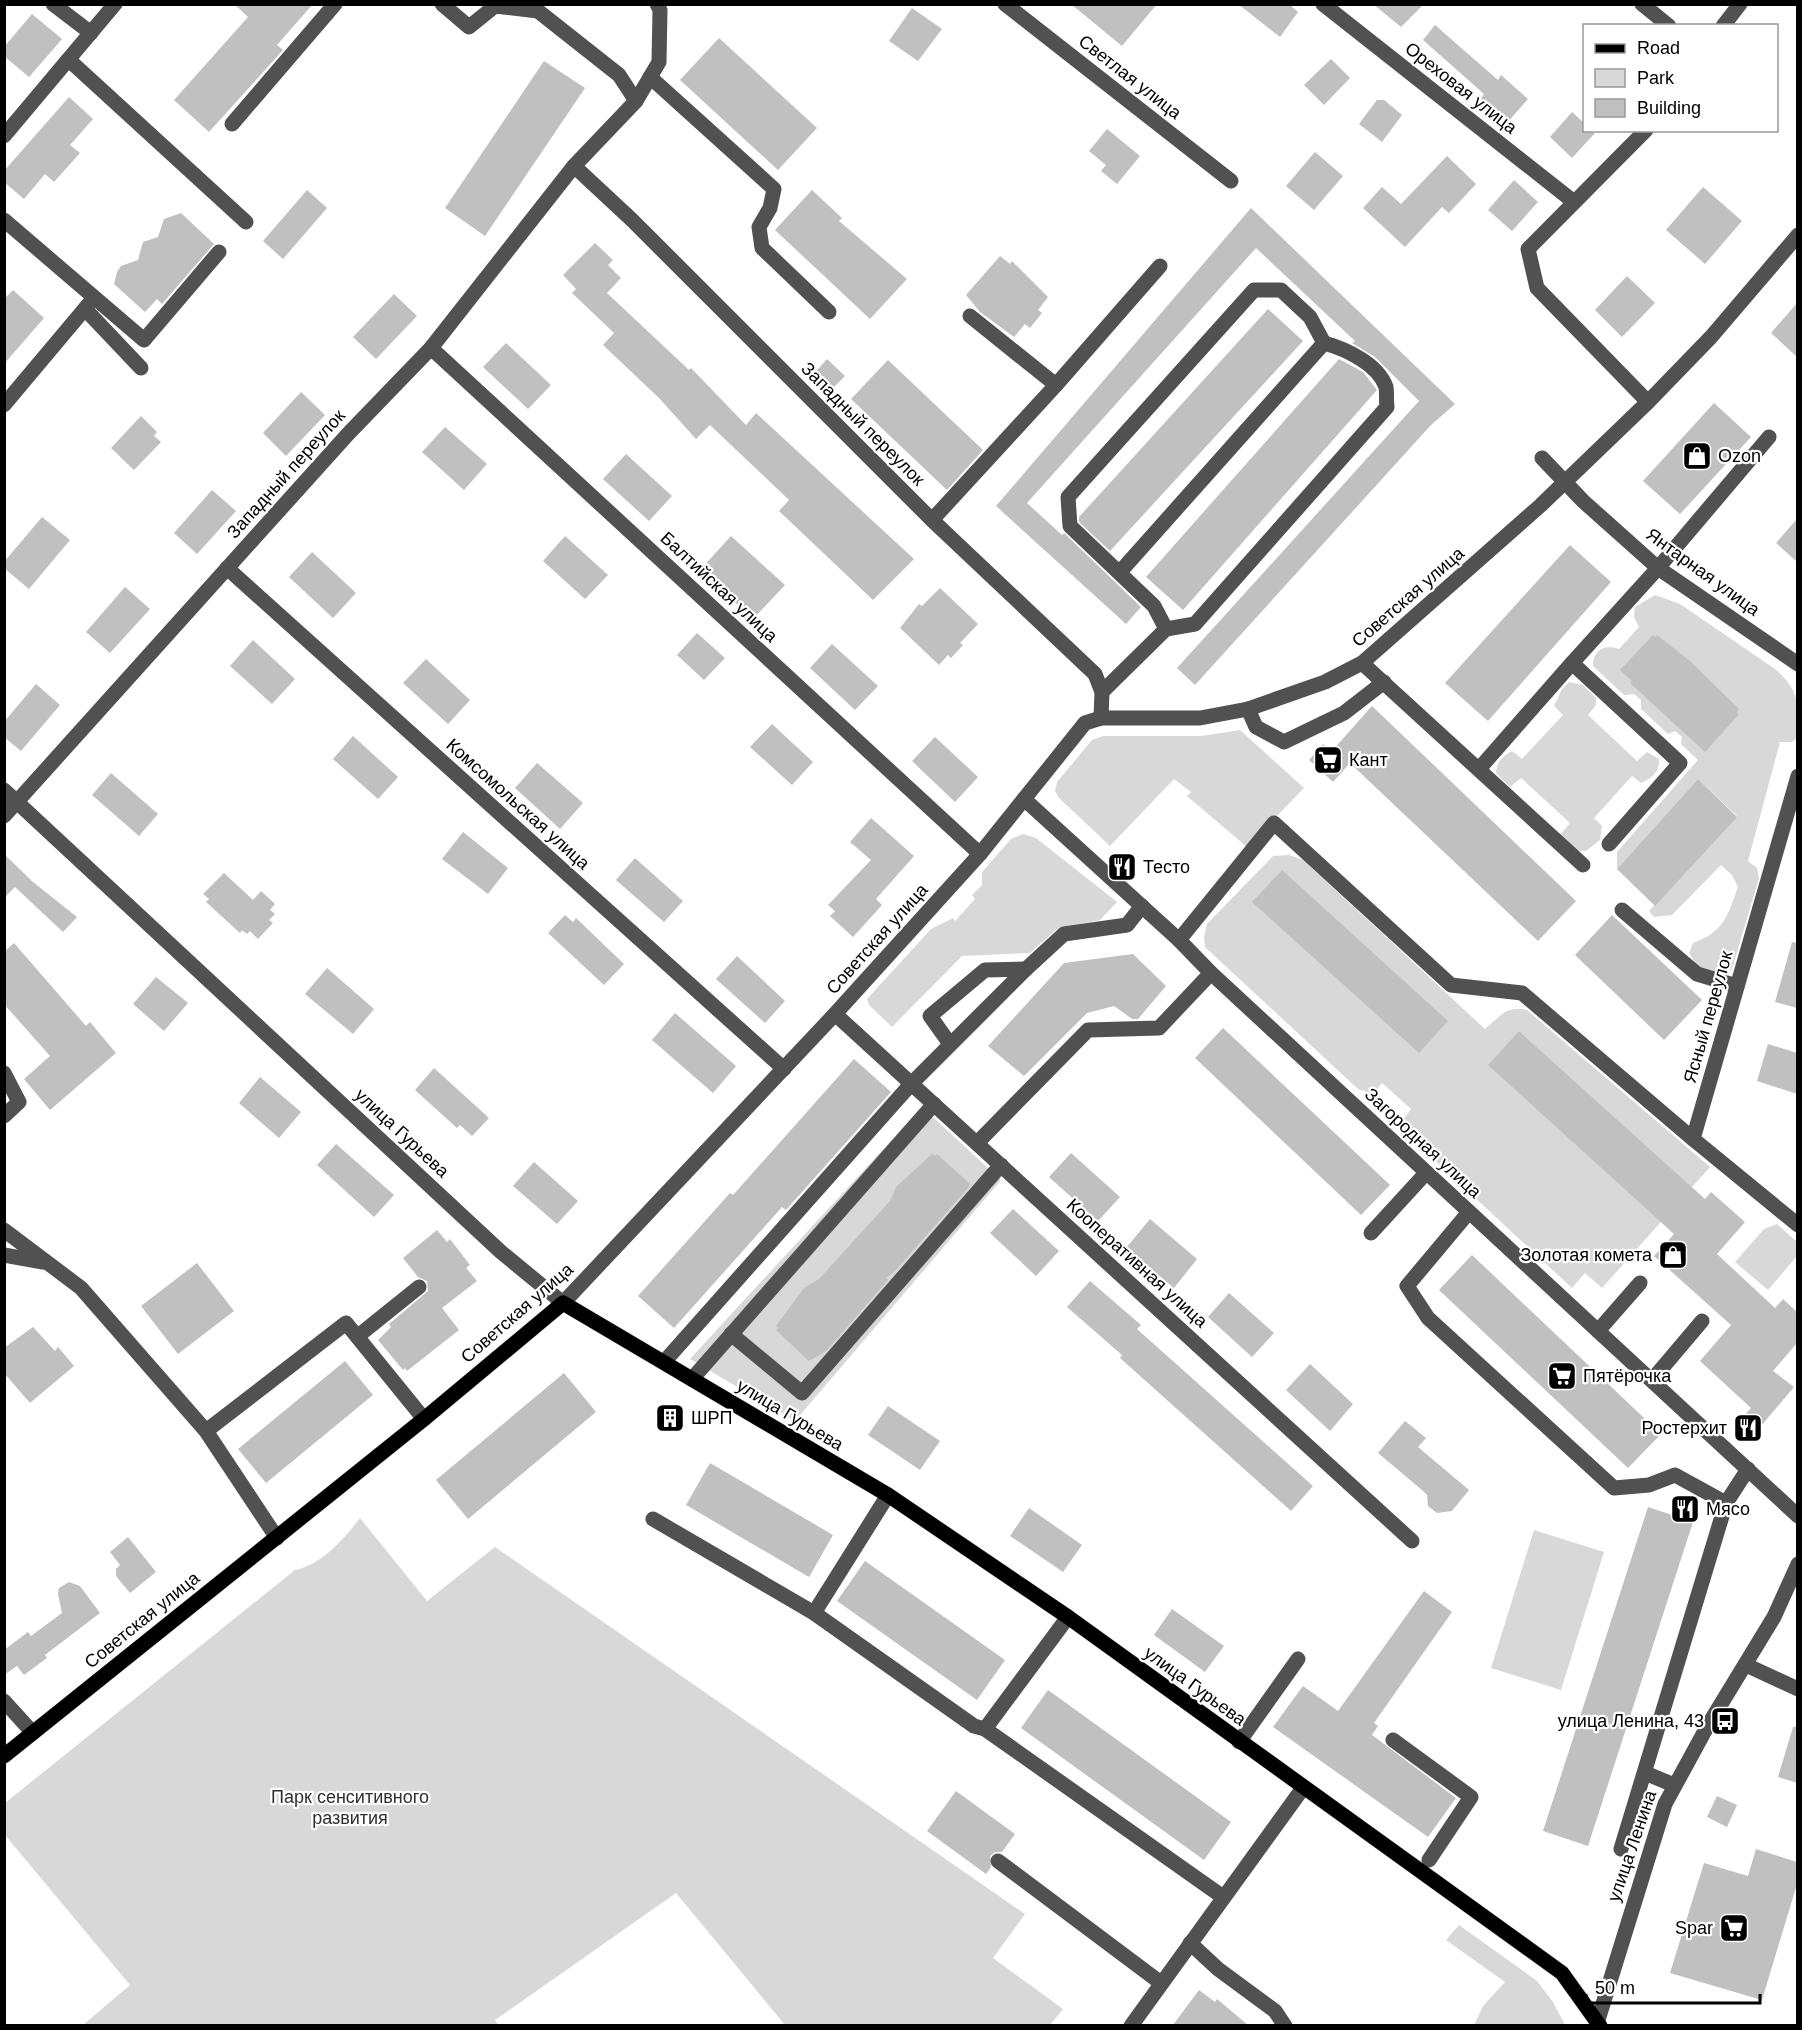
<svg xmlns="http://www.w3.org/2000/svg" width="1802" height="2030" font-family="Arial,sans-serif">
<rect width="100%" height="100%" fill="#fff"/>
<!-- green -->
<g fill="#d8d8d8" fill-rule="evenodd">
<path d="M1655,595l25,9 95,65c27,23 22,36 22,69l-5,4h-12l-32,119 9,7 2,10 -27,91 -11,5 -23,-7 -9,-14 4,-10c31,-11 35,-28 45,-56l-6,-12 -11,-10 -49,50 -18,2 -5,-6 88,-95 -39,-37 -81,90v-17l81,-92 -17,-16 1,-7 -7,-6 -7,3 -27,-25v-9l-7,-6 -10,1 -31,-29c0,-16 11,-22 26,-17l20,-22 -5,-10 1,-10z"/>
<path d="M1569,682l14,3 13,13v7l-8,10 49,46 10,-9 12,7c1,13 -7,19 -18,24l-9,-7 -38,42 8,8 -2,14 -14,11h-11l-15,-16 10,-12 -49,-45 -11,9 -14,-14c1,-12 6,-16 16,-22l10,8 41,-44 -9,-9 8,-17z"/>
<polygon points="1240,730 1304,788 1247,847 1187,796 1191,792 1174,779 1110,846 1059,798 1055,791 1057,782 1092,740 1103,736 1202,736"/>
<polygon points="1023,834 1036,838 1117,902 1100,920 1057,929 1030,953 962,956 892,1027 869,1005 867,999 931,929 953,918 955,921 975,899 972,895 982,885 982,872 1011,839"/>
<path d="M1289,855l14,5 182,169c15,-12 21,-24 42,-19l183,157 -108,121 -17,-15 -13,15 -161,-150 -8,-18 8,-11 -29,-26 -9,11 -15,-5 -153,-142 -1,-10 3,-13 66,-68zM1519,1031l169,153 -31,34 -168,-153z"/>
<polygon points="922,1107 1001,1180 795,1421 690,1359"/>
<polygon points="1777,1224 1797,1242 1797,1256 1768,1290 1735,1262 1764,1229"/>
<path d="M360,1518l67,83 68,-54 530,367 -32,44 70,51 -13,16h-265l-109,-132 -181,127 3,5h-415l47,-40 -125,-150v-32l290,-233c26,-5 49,-31 65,-52z"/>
<polygon points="1534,1530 1604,1552 1561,1690 1491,1668"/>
<polygon points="1459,1925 1537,1981 1553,2002 1565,2025 1474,2025 1483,2006 1505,1982 1446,1940"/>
</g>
<!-- building -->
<g fill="#c0c0c0">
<polygon points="234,4 313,4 277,45 283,50 209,132 174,100 248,17"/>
<polygon points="1071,4 1157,4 1122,46"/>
<polygon points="1238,4 1289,4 1298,12 1280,37"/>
<polygon points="1373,4 1424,4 1401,27"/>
<polygon points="912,8 942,29 918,61 889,41"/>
<polygon points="32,14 62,39 29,77 4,56 4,47"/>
<polygon points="1435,25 1498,80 1501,75 1528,99 1507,123 1481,99 1484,94 1423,40"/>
<polygon points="719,38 817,128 778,170 680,80"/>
<polygon points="1331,59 1350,78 1324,105 1304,85"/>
<polygon points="544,61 585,88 485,236 445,208"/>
<polygon points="69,97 93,119 70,145 80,153 54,182 45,174 24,199 4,182 4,171"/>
<polygon points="1377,100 1384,100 1402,115 1382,142 1359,124"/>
<polygon points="1572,112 1584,123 1584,130 1595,133 1572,158 1550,137"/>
<polygon points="1107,129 1140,156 1117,184 1101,171 1106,165 1089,151"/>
<polygon points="1315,152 1343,176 1314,210 1286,186"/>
<polygon points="1447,156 1476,184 1449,213 1442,207 1405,247 1363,208 1382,187 1401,204"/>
<polygon points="1514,180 1538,202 1512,231 1488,210"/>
<polygon points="1703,187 1742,221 1705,264 1666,230"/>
<polygon points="307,190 327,208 283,259 263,241"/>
<polygon points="812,190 842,218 839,221 907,279 870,319 775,230"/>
<polygon points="1251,208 1455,404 1431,425 1195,685 1177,668 1419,401 1375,357 1352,343 1355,341 1256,248 1027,503 1062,535 1064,533 1141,607 1126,624 996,506"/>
<polygon points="181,213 214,244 162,304 157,299 145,312 114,284 117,272 121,266 138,260 143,242 158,237 164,219"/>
<polygon points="595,243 613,260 608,265 621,278 607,293 689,370 691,368 746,425 756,413 914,559 873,600 779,511 789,500 710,425 696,439 659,398 603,345 614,333 572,293 576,289 563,275"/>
<polygon points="1000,256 1010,264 1012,261 1048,297 1038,310 1042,313 1030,328 1025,324 1014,337 980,312 966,295"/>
<polygon points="1627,276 1655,303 1622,337 1595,310"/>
<polygon points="13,290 44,318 4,364 4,299"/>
<polygon points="394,294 417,316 376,359 353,337"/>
<polygon points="1797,303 1797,357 1771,333"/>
<polygon points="1268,309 1303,341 1110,551 1079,522 1079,517"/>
<polygon points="506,343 551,385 528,409 483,367"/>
<polygon points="827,359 845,376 830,391 813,375"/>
<polygon points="1339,359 1363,372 1377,390 1183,610 1146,577"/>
<polygon points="888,360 983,450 947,490 851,399"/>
<polygon points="301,392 325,415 286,456 263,433"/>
<polygon points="1714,403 1751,437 1680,514 1643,481"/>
<polygon points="141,416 157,432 154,436 161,442 134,470 111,448"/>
<polygon points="445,427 487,464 464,490 422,452"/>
<polygon points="626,454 672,496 649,521 603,479"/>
<polygon points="212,490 236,511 197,554 174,533"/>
<polygon points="42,517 70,540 29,589 4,568 4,562"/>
<polygon points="1797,519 1797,562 1776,543"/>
<polygon points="565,536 608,575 585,599 543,561"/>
<polygon points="731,536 785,585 753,619 700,570"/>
<polygon points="1570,545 1611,582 1488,721 1445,683"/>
<polygon points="312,552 356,593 333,618 289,577"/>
<polygon points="125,587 150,609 110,653 86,632"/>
<polygon points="940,588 978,624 960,643 963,645 951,658 948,655 939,665 900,628 919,604 922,606"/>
<polygon points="697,633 725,658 704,680 677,655"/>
<polygon points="1653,635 1655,637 1657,635 1690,661 1739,709 1737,712 1739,714 1705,752 1630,683 1632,681 1620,670"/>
<polygon points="253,640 295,679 272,704 230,666"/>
<polygon points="832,644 878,686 855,710 810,668"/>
<polygon points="426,659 470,700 448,724 403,683"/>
<polygon points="36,684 60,705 21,751 4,737 4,722"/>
<polygon points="1372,706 1576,901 1538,941 1350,763 1333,782 1309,760 1323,744 1331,752"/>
<polygon points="772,724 813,762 792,785 750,747"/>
<polygon points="353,736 398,777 378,799 333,759"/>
<polygon points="935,737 978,777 955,802 912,761"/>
<polygon points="537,763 583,803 560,829 515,788"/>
<polygon points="111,773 158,814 139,836 92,795"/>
<polygon points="1698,779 1737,817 1655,906 1617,869"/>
<polygon points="871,818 914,856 876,899 882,905 853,937 830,916 835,911 828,905 871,860 850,842"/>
<polygon points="463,832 508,868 488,894 442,859"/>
<polygon points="4,854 33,882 77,917 63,932 15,887 4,898"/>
<polygon points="635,858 683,901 664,922 616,880"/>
<polygon points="1282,870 1448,1021 1419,1053 1252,902"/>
<polygon points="224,873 253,900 261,891 275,904 270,910 275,914 269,920 273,923 258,939 250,931 247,934 242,930 240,933 206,902 209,899 203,894"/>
<polygon points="565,915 573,922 576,918 624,964 604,985 548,933"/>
<polygon points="1612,915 1702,1000 1664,1040 1575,955"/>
<polygon points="1792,942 1797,943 1797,1008 1775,1002"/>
<polygon points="14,943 86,1026 90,1022 116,1053 50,1110 24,1079 50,1056 4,1004 4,952"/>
<polygon points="1133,954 1166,986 1138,1019 1132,1019 1114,1006 1087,1013 1024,1076 988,1046 1064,963"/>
<polygon points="737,956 785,1001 765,1023 716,979"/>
<polygon points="327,968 374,1009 353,1034 305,994"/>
<polygon points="156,977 188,1003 164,1031 133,1004"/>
<polygon points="675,1013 736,1066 713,1093 652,1040"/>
<polygon points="1223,1028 1390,1185 1361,1215 1195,1058"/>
<polygon points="1519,1031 1705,1199 1711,1192 1745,1222 1717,1254 1775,1308 1783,1299 1797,1312 1797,1343 1773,1371 1794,1387 1750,1439 1735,1426 1751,1408 1700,1361 1731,1325 1654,1256 1674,1234 1488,1065"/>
<polygon points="1768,1044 1797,1053 1797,1094 1757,1081"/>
<polygon points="854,1059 891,1092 786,1210 782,1207 674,1328 638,1296 730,1193 733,1195"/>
<polygon points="434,1068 489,1118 472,1136 460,1125 457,1128 415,1090"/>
<polygon points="260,1077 301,1112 279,1138 239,1103"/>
<polygon points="336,1144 394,1195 374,1217 317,1165"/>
<polygon points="1071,1153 1120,1197 1098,1221 1049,1177"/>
<polygon points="932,1154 935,1156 937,1154 970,1184 969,1187 895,1271 886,1278 888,1280 826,1351 809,1361 776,1330 778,1328 776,1326 804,1288 819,1279 890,1201 896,1187"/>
<polygon points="534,1162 578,1201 557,1224 513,1186"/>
<polygon points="1013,1209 1059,1251 1036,1276 990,1233"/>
<polygon points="1150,1219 1197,1259 1174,1288 1126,1248"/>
<polygon points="437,1230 447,1242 450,1239 470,1265 466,1268 477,1281 442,1308 459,1330 407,1371 405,1368 403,1370 378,1340 391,1327 389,1324 428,1291 427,1281 418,1277 403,1258"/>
<polygon points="1472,1255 1661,1434 1628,1468 1439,1290"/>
<polygon points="197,1263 234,1311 178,1354 141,1306"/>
<polygon points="1090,1281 1141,1325 1137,1329 1313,1486 1291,1511 1120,1358 1122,1355 1067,1307"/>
<polygon points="1229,1293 1274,1333 1252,1357 1208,1317"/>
<polygon points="33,1327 55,1351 58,1347 74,1366 30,1403 4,1373 4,1348"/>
<polygon points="345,1361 373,1395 266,1483 238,1449"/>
<polygon points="1310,1364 1353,1404 1330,1431 1286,1390"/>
<polygon points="564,1373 596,1412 468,1519 436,1480"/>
<polygon points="888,1406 940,1441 920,1470 868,1435"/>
<polygon points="1405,1421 1426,1438 1418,1447 1469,1490 1452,1511 1437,1513 1428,1506 1427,1495 1422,1490 1378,1453"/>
<polygon points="710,1463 833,1535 809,1577 686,1505"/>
<polygon points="1648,1507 1693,1522 1588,1846 1543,1831"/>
<polygon points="1029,1508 1082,1545 1063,1572 1010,1536"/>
<polygon points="128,1537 156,1572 130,1593 116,1576 116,1569 120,1565 110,1552"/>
<polygon points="865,1561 1005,1660 977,1700 837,1601"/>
<polygon points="69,1582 80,1586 100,1613 45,1655 47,1658 24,1675 17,1666 4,1675 4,1650 28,1632 31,1636 62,1613 58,1594 59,1588"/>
<polygon points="1424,1591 1452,1612 1374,1723 1378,1726 1372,1735 1456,1798 1428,1837 1273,1727 1303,1686 1338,1711"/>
<polygon points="1172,1609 1224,1646 1205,1672 1154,1635"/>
<polygon points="1048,1690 1231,1822 1204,1860 1021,1728"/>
<polygon points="1793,1727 1797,1727 1797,1783 1778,1777"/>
<polygon points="956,1791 1015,1834 1002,1852 995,1852 990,1856 991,1867 986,1874 927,1831"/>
<polygon points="1717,1796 1737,1805 1727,1827 1707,1817"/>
<polygon points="1756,1849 1797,1862 1797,1884 1762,2000 1670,1973 1704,1863 1748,1876"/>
<polygon points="1199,1990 1215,2002 1217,1999 1248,2025 1173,2025"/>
</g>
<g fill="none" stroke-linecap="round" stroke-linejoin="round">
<!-- major casing -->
<g stroke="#dbdbdb" stroke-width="16">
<polyline id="major" points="4,1756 424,1419 563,1303 888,1495 1068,1617 1562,1973 1600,2026"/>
</g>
<!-- minor -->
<g stroke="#515151" stroke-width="15">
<polyline points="53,4 91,33"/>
<polyline points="442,4 469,27 495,6 538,11 619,75 636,101"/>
<polyline points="1005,4 1231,181"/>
<polyline points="1323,4 1574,202"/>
<polyline points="1642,4 1669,26"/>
<polyline points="1723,26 1740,4"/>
<polyline points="69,60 246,222"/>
<polyline points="650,77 774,189 770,208 759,227 762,248 829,312"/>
<polyline points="232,124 335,4"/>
<polyline points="1646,130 1528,249 1537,288 1648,402"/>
<polyline points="4,136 115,4"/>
<polyline points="574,166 632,220 932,520 1095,674 1102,692 1101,718"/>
<polyline points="4,220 144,340 219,252"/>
<polyline points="85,309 141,368"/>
<polyline points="970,316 1056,385"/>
<polyline points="431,348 980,854"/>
<polyline points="4,405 93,299"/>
<polyline points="1542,458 1583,501 1658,568 1798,664"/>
<polyline points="932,520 1056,385 1160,266"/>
<polyline points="227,568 784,1069"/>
<polyline points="1120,572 1324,343 1310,317 1281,290 1254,290 1068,497 1070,526 1154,606 1166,629"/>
<polyline points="1362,663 1583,865"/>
<path d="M1102,692l64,-63 29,-5 192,-217c-1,-6 0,-14 -1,-20 -8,-23 -40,-38 -62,-44"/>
<polyline points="1248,709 1256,727 1284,742 1344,713 1384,682"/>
<polyline points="1479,769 1572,663"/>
<polyline points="1798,776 1693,1139 1798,1225"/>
<polyline points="4,790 501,1252 563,1303 835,1014 980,854 1085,723 1101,718 1200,718 1248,709 1325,682 1362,663 1541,505 1648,402 1711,337 1798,235"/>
<polyline points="1024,799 1179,940 1211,973 1798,1516"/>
<polyline points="4,816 348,434 431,348 574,166 636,101 659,62 660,10 657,4"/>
<polyline points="1609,844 1680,763 1572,663 1658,568 1769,437"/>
<polyline points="1622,910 1697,974 1737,986"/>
<polyline points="1179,940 1274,823 1451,985 1522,993 1693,1139"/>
<polyline points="835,1014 1412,1541"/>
<polyline points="950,1044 930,1016 985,970 1026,969"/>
<polyline points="4,1073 19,1102 4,1116"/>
<polyline points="977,1143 1088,1030 1159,1028 1211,973"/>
<polyline points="1469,1212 1407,1286 1428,1318 1614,1488 1649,1485 1675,1475 1726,1503"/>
<polyline points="4,1230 81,1288 206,1431 277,1538"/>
<polyline points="1371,1233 1426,1173"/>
<polyline points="4,1255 43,1262"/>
<polyline points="1598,1331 1640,1283"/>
<polyline points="731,1334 802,1393 1001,1165"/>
<polyline points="358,1336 419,1287"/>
<polyline points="664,1362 911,1084 1026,969 1064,934 1127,925 1142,906"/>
<polyline points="692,1379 934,1104"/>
<polyline points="1652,1380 1702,1321"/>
<polyline points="206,1431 346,1323 424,1419"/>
<polyline points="653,1519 814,1613 974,1726 985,1729 1223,1897"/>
<polyline points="814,1613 888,1495"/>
<polyline points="1746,1665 1798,1689"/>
<polyline points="4,1701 33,1733"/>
<polyline points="985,1729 1068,1617"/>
<polyline points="1393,1740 1471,1797 1429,1860"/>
<polyline points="1239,1742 1298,1659"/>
<polyline points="1645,1773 1674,1785"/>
<polyline points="1621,1849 1726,1503 1748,1469"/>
<polyline points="998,1861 1161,1983"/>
<polyline points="1190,1943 1218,1969 1275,2011 1285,2026"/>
<polyline points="1598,2020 1665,1804 1707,1727 1774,1617 1798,1564"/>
<polyline points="1131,2026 1303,1788"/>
</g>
<!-- major -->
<use href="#major" stroke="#000" stroke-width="15"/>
</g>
<!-- icons -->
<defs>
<g id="shop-square" transform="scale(1.5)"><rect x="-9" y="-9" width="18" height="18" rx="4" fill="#000" stroke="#fff"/><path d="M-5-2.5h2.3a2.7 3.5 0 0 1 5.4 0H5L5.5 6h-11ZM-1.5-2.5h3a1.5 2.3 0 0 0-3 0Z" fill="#fff"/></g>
<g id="supermarket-square" transform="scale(1.5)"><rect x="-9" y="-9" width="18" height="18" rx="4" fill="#000" stroke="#fff"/><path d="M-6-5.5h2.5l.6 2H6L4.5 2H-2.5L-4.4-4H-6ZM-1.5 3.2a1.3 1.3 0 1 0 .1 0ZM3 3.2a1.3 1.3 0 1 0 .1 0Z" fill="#fff"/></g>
<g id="restaurant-square" transform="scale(1.5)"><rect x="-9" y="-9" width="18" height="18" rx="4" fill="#000" stroke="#fff"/><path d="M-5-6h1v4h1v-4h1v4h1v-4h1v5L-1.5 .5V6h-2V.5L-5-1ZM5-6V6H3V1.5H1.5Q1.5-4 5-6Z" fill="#fff"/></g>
<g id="building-square" transform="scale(1.5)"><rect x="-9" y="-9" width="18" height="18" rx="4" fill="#000" stroke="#fff"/><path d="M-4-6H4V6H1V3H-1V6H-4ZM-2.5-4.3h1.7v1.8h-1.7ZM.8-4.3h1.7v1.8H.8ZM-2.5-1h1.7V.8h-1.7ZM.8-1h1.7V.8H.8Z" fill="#fff"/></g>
<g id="bus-square" transform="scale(1.5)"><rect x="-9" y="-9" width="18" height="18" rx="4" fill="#000" stroke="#fff"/><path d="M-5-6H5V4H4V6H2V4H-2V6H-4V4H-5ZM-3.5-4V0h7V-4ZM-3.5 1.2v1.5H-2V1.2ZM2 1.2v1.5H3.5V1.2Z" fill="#fff"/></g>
</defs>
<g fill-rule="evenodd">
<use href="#shop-square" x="1697" y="456"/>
<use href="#supermarket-square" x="1328" y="760"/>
<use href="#restaurant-square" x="1122" y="867"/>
<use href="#shop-square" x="1673" y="1255"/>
<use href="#supermarket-square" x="1562" y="1376"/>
<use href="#building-square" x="670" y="1418"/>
<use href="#restaurant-square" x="1748" y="1428"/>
<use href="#restaurant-square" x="1685" y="1509"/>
<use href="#bus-square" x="1725" y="1721"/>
<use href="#supermarket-square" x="1734" y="1928"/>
</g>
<g text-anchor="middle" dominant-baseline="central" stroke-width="4.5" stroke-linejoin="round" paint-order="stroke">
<!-- street labels -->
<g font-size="18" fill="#000" stroke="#fff">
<text transform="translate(1130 77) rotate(38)">Светлая улица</text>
<text transform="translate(1461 88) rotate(38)">Ореховая улица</text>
<text transform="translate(863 424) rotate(45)">Западный переулок</text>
<text transform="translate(286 474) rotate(-48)">Западный переулок</text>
<text transform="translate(1703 572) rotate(36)">Янтарная улица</text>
<text transform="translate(719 587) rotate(43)">Балтийская улица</text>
<text transform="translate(1408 597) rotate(-41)">Советская улица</text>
<text transform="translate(518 804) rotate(42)">Комсомольская улица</text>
<text transform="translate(877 939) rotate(-48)">Советская улица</text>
<text transform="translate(1708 1017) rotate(-74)">Ясный переулок</text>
<text transform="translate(402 1133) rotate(43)">улица Гурьева</text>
<text transform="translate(1423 1143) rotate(43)">Загородная улица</text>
<text transform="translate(1137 1263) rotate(42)">Кооперативная улица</text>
<text transform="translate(517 1313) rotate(-41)">Советская улица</text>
<text transform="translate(790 1415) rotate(31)">улица Гурьева</text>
<text transform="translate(142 1620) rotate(-39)">Советская улица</text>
<text transform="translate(1195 1686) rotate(36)">улица Гурьева</text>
<text transform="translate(1632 1846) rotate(-71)">улица Ленина</text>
</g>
<!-- poi labels -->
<g font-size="18" fill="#000" stroke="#fff" text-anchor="start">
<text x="1718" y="456">Ozon</text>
<text x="1349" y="760">Кант</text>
<text x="1143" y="867">Тесто</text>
<text x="1652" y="1255" text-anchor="end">Золотая комета</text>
<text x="1583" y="1376">Пятёрочка</text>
<text x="691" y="1418">ШРП</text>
<text x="1727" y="1428" text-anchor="end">Ростерхит</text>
<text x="1706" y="1509">Мясо</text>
<text x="1704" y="1721" text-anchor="end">улица Ленина, 43</text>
<text x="1713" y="1928" text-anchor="end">Spar</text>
</g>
<!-- park labels -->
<g font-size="18" fill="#2f2f2f" stroke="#fff">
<text x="350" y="1797">Парк сенситивного<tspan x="350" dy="21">развития</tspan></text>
</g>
</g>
<!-- border -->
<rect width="1802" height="2030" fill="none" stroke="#000000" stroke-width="12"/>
<!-- legend -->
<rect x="1583" y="24" width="195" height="108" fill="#ffffff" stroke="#999999" stroke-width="1.5"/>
<rect x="1595" y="44" width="30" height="9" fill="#000000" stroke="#999999" stroke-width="1.5"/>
<text x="1637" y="54" font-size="18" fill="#000000">Road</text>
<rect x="1595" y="69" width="30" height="18" fill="#d8d8d8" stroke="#999999" stroke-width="1.5"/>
<text x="1637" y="84" font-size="18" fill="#000000">Park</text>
<rect x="1595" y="99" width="30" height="18" fill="#c0c0c0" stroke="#999999" stroke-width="1.5"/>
<text x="1637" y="114" font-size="18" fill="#000000">Building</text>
<!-- scale -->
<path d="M1586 1994v9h174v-9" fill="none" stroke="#000000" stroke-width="3"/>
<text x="1595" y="1994" font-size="18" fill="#000000" stroke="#ffffff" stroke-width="4.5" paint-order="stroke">50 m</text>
</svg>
